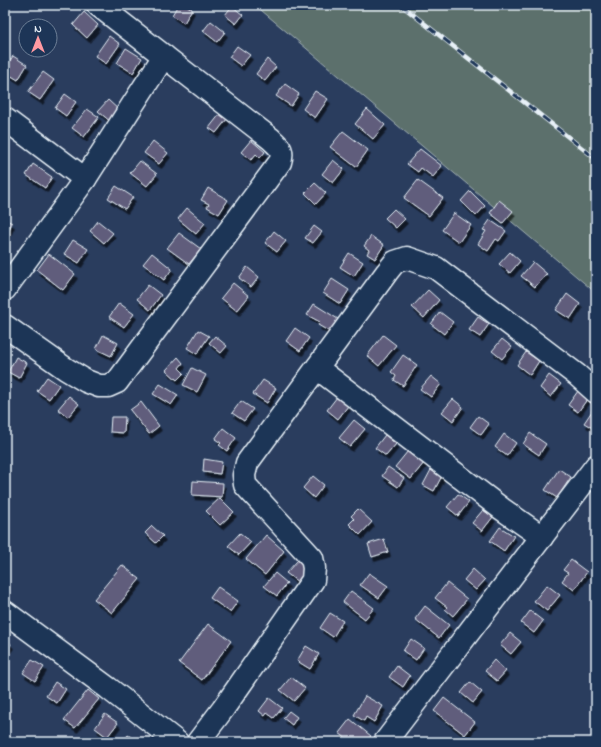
<svg xmlns="http://www.w3.org/2000/svg" width="601" height="747" font-family="'Indie Flower',sans-serif">
<defs>
<filter id="shadow"><feDropShadow dx="2.5" dy="4.5" stdDeviation="0" flood-color="#0009"/></filter>
</defs>
<rect width="100%" height="100%" fill="#2a3d5e"/>
<filter id="ink" filterUnits="userSpaceOnUse"><feTurbulence type="fractalNoise" baseFrequency=".025" numOctaves="2"/><feDisplacementMap in="SourceGraphic" scale="8" xChannelSelector="R" yChannelSelector="G"/><feConvolveMatrix kernelMatrix="1 2 1 2 8 2 1 2 1" color-interpolation-filters="sRGB"/></filter>
<g filter="url(#ink)">
<!-- green -->
<polygon fill="#5b706c" stroke="#a2b0b2" points="255,5 596,5 596,293"/>
<!-- building -->
<g fill="#605d7b" stroke="#e8f1f8" filter="url(#shadow)">
<polygon points="178,5 186,5 192,9 184,23 172,15"/>
<polygon points="232,6 243,15 236,24 225,15"/>
<polygon points="84,12 98,25 87,38 73,25"/>
<polygon points="211,21 225,32 217,42 203,31"/>
<polygon points="109,36 120,44 106,64 95,56"/>
<polygon points="237,46 250,55 241,66 229,57"/>
<polygon points="126,48 142,58 133,73 117,63"/>
<polygon points="13,56 27,65 18,80 5,72 5,68"/>
<polygon points="267,59 276,67 265,81 256,74"/>
<polygon points="43,72 54,80 40,100 28,92"/>
<polygon points="285,84 299,94 291,106 276,96"/>
<polygon points="315,91 328,99 315,118 303,109"/>
<polygon points="65,94 76,102 66,116 55,108"/>
<polygon points="108,100 121,112 112,123 98,111"/>
<polygon points="87,109 99,117 84,137 72,128"/>
<polygon points="367,109 385,125 373,139 355,124"/>
<polygon points="220,114 227,119 216,133 209,128"/>
<polygon points="343,131 368,150 356,167 330,147"/>
<polygon points="251,140 265,152 260,158 256,154 251,160 241,152"/>
<polygon points="153,141 168,153 159,164 144,153"/>
<polygon points="420,149 442,166 433,177 421,168 418,172 407,164"/>
<polygon points="333,160 344,169 333,183 322,174"/>
<polygon points="140,161 157,174 147,186 130,173"/>
<polygon points="33,164 52,177 45,188 26,175"/>
<polygon points="418,180 443,198 429,216 404,198"/>
<polygon points="315,183 326,193 316,204 305,193"/>
<polygon points="116,186 133,197 125,209 108,198"/>
<polygon points="208,188 228,200 219,214 207,207 209,204 201,200"/>
<polygon points="470,191 485,206 476,216 461,201"/>
<polygon points="499,200 513,211 503,223 490,213"/>
<polygon points="187,208 205,223 196,234 178,219"/>
<polygon points="394,209 405,219 396,228 385,218"/>
<polygon points="454,213 471,225 459,242 442,230"/>
<polygon points="5,219 12,223 5,237"/>
<polygon points="490,220 506,231 499,241 496,239 488,251 478,244 486,231 483,230"/>
<polygon points="98,221 113,233 104,243 90,231"/>
<polygon points="314,226 322,232 313,243 305,238"/>
<polygon points="274,231 286,241 277,252 265,243"/>
<polygon points="179,233 201,249 189,264 167,248"/>
<polygon points="371,236 384,245 375,259 367,254 369,250 364,246"/>
<polygon points="73,240 88,249 79,263 64,254"/>
<polygon points="510,252 520,261 510,273 499,264"/>
<polygon points="152,253 172,269 164,280 143,264"/>
<polygon points="349,253 363,262 354,276 340,267"/>
<polygon points="49,254 75,274 63,290 37,270"/>
<polygon points="533,262 547,274 535,287 521,276"/>
<polygon points="247,267 259,277 251,287 239,278"/>
<polygon points="332,279 349,290 340,304 323,293"/>
<polygon points="233,283 249,296 237,311 221,298"/>
<polygon points="148,285 161,295 150,310 137,299"/>
<polygon points="428,290 439,300 424,318 412,307"/>
<polygon points="567,294 580,304 570,319 556,310"/>
<polygon points="119,303 134,314 124,327 109,317"/>
<polygon points="314,304 338,319 330,332 318,325 320,322 307,315"/>
<polygon points="440,312 453,322 444,334 431,324"/>
<polygon points="478,317 489,324 480,337 469,330"/>
<polygon points="295,328 309,338 300,351 286,341"/>
<polygon points="198,330 209,336 197,354 187,348"/>
<polygon points="103,335 118,343 111,356 96,349"/>
<polygon points="383,335 396,345 379,366 367,356"/>
<polygon points="215,336 227,346 221,353 209,343"/>
<polygon points="502,339 512,347 502,359 492,351"/>
<polygon points="526,352 539,361 530,375 517,365"/>
<polygon points="403,355 417,365 403,386 394,380 396,376 391,372"/>
<polygon points="16,357 27,363 19,378 8,372"/>
<polygon points="178,357 183,363 179,368 184,373 177,380 166,370"/>
<polygon points="192,368 206,375 197,392 183,385"/>
<polygon points="549,375 561,384 551,397 540,388"/>
<polygon points="431,376 441,384 431,397 420,389"/>
<polygon points="47,377 59,385 49,399 37,391"/>
<polygon points="263,380 276,388 267,403 253,394"/>
<polygon points="160,384 178,395 171,405 153,394"/>
<polygon points="578,391 588,398 578,412 568,405"/>
<polygon points="69,396 79,404 68,417 58,409"/>
<polygon points="337,397 348,406 338,419 327,410"/>
<polygon points="453,399 463,407 453,421 442,412"/>
<polygon points="241,401 253,409 244,421 232,413"/>
<polygon points="141,402 159,426 149,434 130,410"/>
<polygon points="596,405 596,430 584,423"/>
<polygon points="478,416 489,424 481,435 470,427"/>
<polygon points="111,417 125,417 124,433 110,432"/>
<polygon points="354,420 365,429 350,447 339,438"/>
<polygon points="223,428 236,438 227,451 219,445 221,443 215,439"/>
<polygon points="530,433 546,444 539,455 523,444"/>
<polygon points="504,434 516,443 507,456 495,447"/>
<polygon points="385,435 396,444 386,456 375,448"/>
<polygon points="412,446 428,458 411,479 395,467"/>
<polygon points="204,459 222,462 220,474 203,472"/>
<polygon points="433,466 444,472 434,491 423,485"/>
<polygon points="388,467 404,478 398,487 382,476"/>
<polygon points="559,469 571,477 557,498 545,490"/>
<polygon points="313,476 324,485 314,498 303,488"/>
<polygon points="193,481 223,483 222,497 192,495"/>
<polygon points="458,494 469,502 458,516 447,507"/>
<polygon points="220,498 234,512 220,525 206,511"/>
<polygon points="358,509 372,522 360,535 349,524 354,519 351,516"/>
<polygon points="483,510 493,517 482,531 472,523"/>
<polygon points="152,526 163,536 156,543 145,533"/>
<polygon points="500,527 514,536 504,551 490,541"/>
<polygon points="240,533 251,542 239,555 228,546"/>
<polygon points="266,535 284,551 265,575 246,559"/>
<polygon points="384,539 388,552 372,557 368,544"/>
<polygon points="298,560 309,569 298,582 286,573"/>
<polygon points="571,560 587,572 574,590 562,581 568,573 563,570"/>
<polygon points="122,565 140,579 112,613 94,599"/>
<polygon points="473,569 485,580 476,590 464,580"/>
<polygon points="275,573 287,583 277,596 264,586"/>
<polygon points="369,573 388,586 379,598 360,585"/>
<polygon points="447,583 467,599 453,616 445,609 447,607 435,598"/>
<polygon points="547,585 560,595 547,611 534,601"/>
<polygon points="218,587 238,601 230,612 210,598"/>
<polygon points="351,591 374,608 365,619 343,602"/>
<polygon points="425,606 449,625 439,638 415,619"/>
<polygon points="530,611 543,621 534,633 521,623"/>
<polygon points="330,613 343,621 333,637 320,628"/>
<polygon points="208,624 231,641 202,680 179,663"/>
<polygon points="510,633 521,642 511,654 500,645"/>
<polygon points="5,639 11,644 5,652"/>
<polygon points="411,639 424,648 416,660 403,651"/>
<polygon points="306,646 319,654 310,669 297,661"/>
<polygon points="32,660 44,667 35,681 23,673"/>
<polygon points="494,660 506,671 497,681 485,671"/>
<polygon points="397,666 410,676 403,687 389,677"/>
<polygon points="291,677 305,688 294,701 280,690"/>
<polygon points="55,682 66,689 57,703 46,696"/>
<polygon points="470,682 482,692 473,703 461,693"/>
<polygon points="88,690 99,699 75,728 64,720"/>
<polygon points="365,696 383,706 374,722 366,717 364,721 354,715"/>
<polygon points="269,698 282,708 274,718 267,713 265,716 259,711"/>
<polygon points="444,698 475,722 465,735 434,711"/>
<polygon points="289,711 297,717 292,725 283,718"/>
<polygon points="105,714 118,723 107,737 95,728"/>
<polygon points="350,719 371,736 366,742 351,742 339,733"/>
<polygon points="128,735 138,742 123,742"/>
</g>
<g fill="none" stroke-linecap="round" stroke-linejoin="round">
<!-- minor casing -->
<g stroke="#e8f1f8" stroke-width="25">
<g id="minor">
<polyline points="5,119 85,179"/>
<polyline points="5,289 85,179 164,56"/>
<path d="M5,326l61,43 20,12 13,5h9l9,-4 163,-220c4,-13 -1,-15 -9,-23l-173,-134"/>
<polyline points="317,368 502,509 542,537"/>
<polyline points="5,612 108,688 177,742"/>
<polyline points="198,742 223,709 313,580 314,568 312,558 245,485 244,475 247,463 387,272 395,262 407,258 436,268 577,375 596,392"/>
<polyline points="385,742 596,466"/>
</g>
</g>
<!-- minor -->
<use href="#minor" stroke="#1d3557" stroke-width="22"/>
<!-- rail casing -->
<g stroke="#e8f1f8" stroke-width="4.5">
<polyline id="rail" points="401,5 596,159"/>
</g>
<!-- rail -->
<use href="#rail" stroke="#1d3557" stroke-width="3" stroke-dasharray="9" stroke-linecap="butt"/>
</g>
</g>
<!-- margin -->
<rect width="601" height="747" fill="none" stroke="#1d3557" stroke-width="20"/>
<rect x="10" y="10" width="581" height="727" fill="none" stroke="#e8f1f8" stroke-width="1.5" filter="url(#ink)"/>
<!-- north arrow -->
<g transform="translate(38 38)"><circle r="19" fill="#1d3557" stroke="#6e8097"/>
<path d="M0-3L7 15L0 10L-7 15Z" fill="#ff9aa2"/>
<text y="-6" font-size="11" font-weight="bold" text-anchor="middle" fill="#e8f1f8">N</text>
</g>
</svg>
